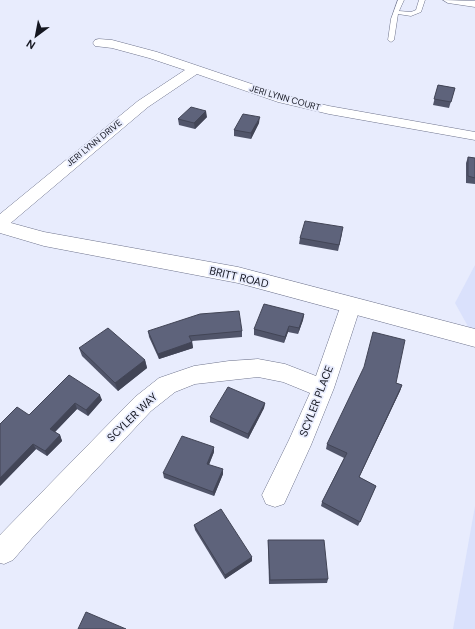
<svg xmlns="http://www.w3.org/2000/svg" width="475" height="629" font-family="'DM Sans',sans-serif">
<rect width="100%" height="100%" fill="#e8ecfd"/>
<!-- built -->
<g fill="#dae1fc">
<polygon points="475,265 475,339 455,303"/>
<polygon points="475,506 475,629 453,629"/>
</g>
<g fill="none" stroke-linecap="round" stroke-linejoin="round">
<!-- lane casing -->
<g stroke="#6f748d" stroke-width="1">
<polygon id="lane" points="398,0 404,0 399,11 411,12 416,10 419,0 425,0 421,12 411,16 398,14 394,40 391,42 388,40 391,19"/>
</g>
<!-- street casing -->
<g stroke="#6f748d" stroke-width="1">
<g id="street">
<polygon points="443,0 475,1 475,7 448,3"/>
<polygon points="99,39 112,40 157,52 287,96 329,106 475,132 475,140 329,114 278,102 197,74 148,107 6,227 0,229 0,214 138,101 185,70 149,58 112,48 95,46 93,43 95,40"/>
<polygon points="351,298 358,300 361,305 334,388 311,445 284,504 275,507 266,504 262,495 289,440 310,393 283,382 258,377 195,384 175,392 151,411 32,538 13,560 4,564 0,563 0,535 135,397 159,378 194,366 229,361 258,359 285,364 316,376 341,305 344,300"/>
</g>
</g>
<!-- secondary casing -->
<g stroke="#6f748d" stroke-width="1">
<polygon id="secondary" points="0,220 44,232 238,267 475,329 475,347 238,283 44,246 0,233"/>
</g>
<!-- lane -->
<use href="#lane" fill="#fff" fill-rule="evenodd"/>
<!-- street -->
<use href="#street" fill="#fff" fill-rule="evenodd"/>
<!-- secondary -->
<use href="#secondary" fill="#fff" fill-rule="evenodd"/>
</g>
<!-- wall -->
<g fill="#51556a">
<polygon points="438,85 455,88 449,108 433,105"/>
<polygon points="207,117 195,129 179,125 178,119"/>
<polygon points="259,123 251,139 234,136 234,130"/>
<polygon points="468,157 475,158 475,184 466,183 466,163"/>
<polygon points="342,234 338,251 299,244 300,238"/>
<polygon points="304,314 303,320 298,334 288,332 284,343 254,335 254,329"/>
<polygon points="148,331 242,331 242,337 192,341 193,348 159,359 149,337"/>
<polygon points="79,348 145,360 147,368 118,391 82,356"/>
<polygon points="69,375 102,400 88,416 77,409 55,432 60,435 62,441 47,456 36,449 0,486 29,415"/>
<polygon points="396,383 402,385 400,391 359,477 376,486 358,526 321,506 322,502 344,458 326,449 327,444"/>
<polygon points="265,403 264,408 248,439 210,422 210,417"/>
<polygon points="214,452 209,465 223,474 214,496 164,478 163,473"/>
<polygon points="194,525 252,557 252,561 225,579 195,530"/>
<polygon points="268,540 328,579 327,583 269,584 268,545"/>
</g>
<!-- shaded-wall -->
<g fill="#424556">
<polygon points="206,111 207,117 195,129 194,123"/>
<polygon points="260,117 259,123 251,139 251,133"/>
<polygon points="304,314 303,320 298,334 299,328"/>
<polygon points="289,326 288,332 284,343 285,337"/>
<polygon points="192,342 193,348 159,359 158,354"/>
<polygon points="145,360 147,368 118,391 115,383"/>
<polygon points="402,385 400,391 357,482 359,477"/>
<polygon points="100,395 102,400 88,416 86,410"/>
<polygon points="75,403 77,409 53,434 50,429"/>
<polygon points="265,403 264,408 248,439 248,434"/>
<polygon points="60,435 62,441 47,456 45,451"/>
<polygon points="33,444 36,449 0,486 0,478"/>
<polygon points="214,447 214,452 207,469 207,464"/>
<polygon points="223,469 223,474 214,496 213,492"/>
<polygon points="252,557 252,561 225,579 225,575"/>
</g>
<!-- building -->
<g fill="#5e637b" stroke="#424556">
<polygon points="438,85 455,88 451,102 434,99"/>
<polygon points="191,107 206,111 194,123 178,119"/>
<polygon points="243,114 260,117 251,133 234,130"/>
<polygon points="468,157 475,158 475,178 468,176"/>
<polygon points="305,221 343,227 339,245 300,238"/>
<polygon points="264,304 304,314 299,328 289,326 285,337 254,329"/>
<polygon points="239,311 242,331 189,336 192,342 158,354 148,331 200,314"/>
<polygon points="108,328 145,360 115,383 79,348"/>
<polygon points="373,332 405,340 396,383 402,385 359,477 376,486 360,522 322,502 347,453 327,444 364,367"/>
<polygon points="69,375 100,395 86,410 75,403 50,429 60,435 45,451 33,444 0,478 0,424 17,407 29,415"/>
<polygon points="228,387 265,403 248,434 210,417"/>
<polygon points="182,436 214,447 207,464 223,469 213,492 163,473"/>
<polygon points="221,509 252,557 225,575 194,525"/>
<polygon points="268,540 324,540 328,579 270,580"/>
<polygon points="86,612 126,629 78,629"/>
</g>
<g text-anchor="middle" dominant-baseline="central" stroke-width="3.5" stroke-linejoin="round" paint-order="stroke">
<!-- far-street labels -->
<g font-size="9" fill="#141620" stroke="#e8ecfd">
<text transform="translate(285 98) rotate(16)">JERI LYNN COURT</text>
<text transform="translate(94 143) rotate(-39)">JERI LYNN DRIVE</text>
</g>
<!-- street labels -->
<g font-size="11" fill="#141620" stroke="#e8ecfd">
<text transform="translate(239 277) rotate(13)">BRITT ROAD</text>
<text transform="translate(316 401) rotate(-69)">SCYLER PLACE</text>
<text transform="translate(132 417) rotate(-44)">SCYLER WAY</text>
</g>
</g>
<!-- north arrow -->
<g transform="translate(36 36) rotate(212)" stroke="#e8ecfd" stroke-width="3" paint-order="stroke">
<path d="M0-3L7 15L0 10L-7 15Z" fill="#141620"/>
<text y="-6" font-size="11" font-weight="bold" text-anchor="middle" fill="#141620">N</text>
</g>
</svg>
